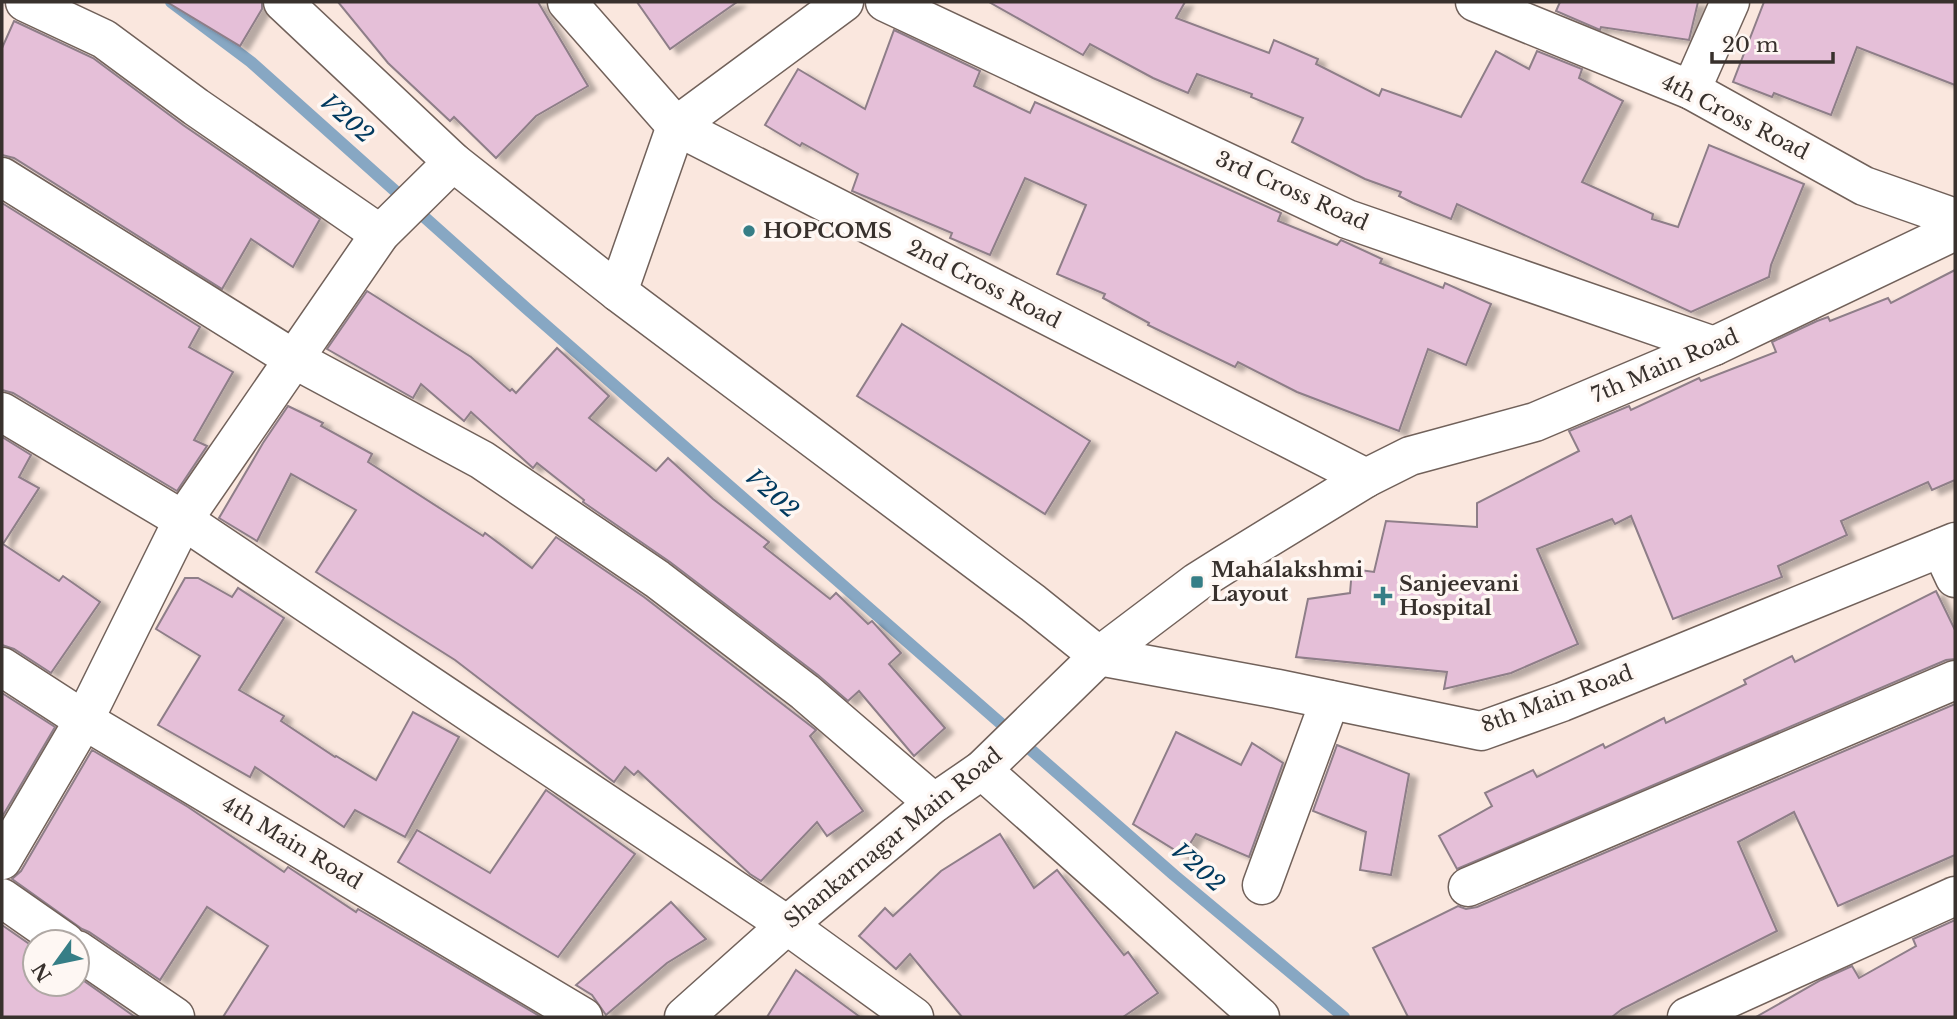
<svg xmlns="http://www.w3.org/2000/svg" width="1957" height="1019" font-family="'Libre Baskerville',serif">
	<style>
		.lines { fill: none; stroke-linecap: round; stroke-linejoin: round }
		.stream { stroke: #87a7c3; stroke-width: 12 }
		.building { fill: #e5bfd8; stroke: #8e7e88; stroke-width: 2; filter: url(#shadow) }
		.minor-casing { stroke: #71615a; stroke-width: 41 }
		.tertiary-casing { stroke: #71615a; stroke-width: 41 }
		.minor { stroke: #fff; stroke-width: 38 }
		.tertiary { stroke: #fff; stroke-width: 38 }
		.poi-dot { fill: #367e86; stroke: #fef7f3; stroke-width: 2.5 }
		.labels { text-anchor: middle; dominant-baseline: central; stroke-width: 7; stroke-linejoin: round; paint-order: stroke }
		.street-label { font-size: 21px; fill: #38312d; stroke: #fef7f3 }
		.poi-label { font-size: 21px; font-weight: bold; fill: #38312d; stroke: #fef7f3; text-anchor: start }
		.water-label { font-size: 23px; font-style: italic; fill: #00395e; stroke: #fef7f3 }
	</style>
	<defs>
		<filter id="shadow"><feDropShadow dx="8" dy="4.5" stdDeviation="2" flood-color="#0004"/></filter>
	</defs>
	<rect width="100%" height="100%" fill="#fae7de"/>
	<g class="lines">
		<!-- stream -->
		<path class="stream" d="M 171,2 L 251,62 L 526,308 L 1174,875 L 1344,1017"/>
	</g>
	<!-- building -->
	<g class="building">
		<path d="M 167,2 L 262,2 L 262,9 L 240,46 Z"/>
		<path d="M 338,2 L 538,2 L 588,86 L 536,116 L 496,158 L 454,117 L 450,121 L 388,63 Z"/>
		<path d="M 637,2 L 737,2 L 670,49 Z"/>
		<path d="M 989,2 L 1185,2 L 1176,18 L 1269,53 L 1274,40 L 1318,59 L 1316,64 L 1379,96 L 1382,89 L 1461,117 L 1496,51 L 1529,69 L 1537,51 L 1582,69 L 1579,78 L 1623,101 L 1582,182 L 1653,214 L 1652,219 L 1678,227 L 1709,145 L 1804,184 L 1771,265 L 1769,277 L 1691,312 L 1457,204 L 1451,219 L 1413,203 L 1399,196 L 1401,192 L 1365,179 L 1292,142 L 1303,118 L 1251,97 L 1252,94 L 1197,74 L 1188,93 L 1153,78 L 1090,44 L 1083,55 Z"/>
		<path d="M 1560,2 L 1698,2 L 1689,40 L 1601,27 L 1600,30 L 1556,11 Z"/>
		<path d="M 1764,2 L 1955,2 L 1955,85 L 1857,47 L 1831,115 L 1774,93 L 1772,97 L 1733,82 Z"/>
		<path d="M 14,21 L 93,58 L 183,125 L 320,219 L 293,267 L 251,239 L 222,289 L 14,158 L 2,155 L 2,48 Z"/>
		<path d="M 894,30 L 980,71 L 974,86 L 1030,113 L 1035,102 L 1281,213 L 1278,221 L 1337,245 L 1341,240 L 1382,259 L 1380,263 L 1443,288 L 1445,283 L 1491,304 L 1466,365 L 1428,349 L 1399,431 L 1297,392 L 1238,362 L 1235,367 L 1148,325 L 1149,323 L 1103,298 L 1105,294 L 1057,274 L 1086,205 L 1025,178 L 990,255 L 950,238 L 952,233 L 852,191 L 858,174 L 802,143 L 800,146 L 765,125 L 798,69 L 865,109 Z"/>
		<path d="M 2,203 L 200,327 L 189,347 L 233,372 L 194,440 L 207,446 L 177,491 L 13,393 L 2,390 Z"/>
		<path d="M 1955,270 L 1955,480 L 1932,490 L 1928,482 L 1841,521 L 1847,535 L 1778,566 L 1782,577 L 1673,619 L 1631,516 L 1615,524 L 1612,519 L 1537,549 L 1578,644 L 1511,673 L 1444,689 L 1447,672 L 1296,657 L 1308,599 L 1350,593 L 1352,569 L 1374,572 L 1386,521 L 1477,527 L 1477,503 L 1579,451 L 1569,431 L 1629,406 L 1631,410 L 1699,378 L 1701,381 L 1776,352 L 1772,342 L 1817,321 L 1828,317 L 1830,321 L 1888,298 L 1891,303 Z"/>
		<path d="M 367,291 L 471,357 L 510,391 L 512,389 L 516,393 L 557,348 L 609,396 L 589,418 L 656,471 L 668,458 L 713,499 L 769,542 L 764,547 L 830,599 L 836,593 L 868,624 L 872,621 L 901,653 L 889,664 L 945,728 L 914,756 L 859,691 L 848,701 L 818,675 L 670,562 L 583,502 L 584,500 L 537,463 L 533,468 L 471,412 L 464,421 L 421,384 L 413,398 L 327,349 Z"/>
		<path d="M 902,324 L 1090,441 L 1045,514 L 857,396 Z"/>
		<path d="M 288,406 L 323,423 L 321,426 L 372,454 L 368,462 L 483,536 L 485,533 L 532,568 L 556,537 L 644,597 L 816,730 L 810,736 L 863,811 L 827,836 L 817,822 L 761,881 L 750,874 L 638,771 L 634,775 L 625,767 L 614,782 L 455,660 L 316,572 L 356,510 L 291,474 L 257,541 L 219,518 L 263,443 Z"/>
		<path d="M 2,437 L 31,455 L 19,477 L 39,488 L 3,544 L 59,581 L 63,576 L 100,602 L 51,673 L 14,649 L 2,645 Z"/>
		<path d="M 185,578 L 198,578 L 232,597 L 238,588 L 284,618 L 239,690 L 284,716 L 281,721 L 335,757 L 336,756 L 376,780 L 413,712 L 459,737 L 405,837 L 355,810 L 344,827 L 255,767 L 250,777 L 158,725 L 200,656 L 156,629 Z"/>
		<path d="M 1936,591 L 1955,630 L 1955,659 L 1946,660 L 1457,869 L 1439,836 L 1492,806 L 1485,793 L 1533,770 L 1537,777 L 1603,744 L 1605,748 L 1664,718 L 1666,723 L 1746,684 L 1744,680 L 1792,656 L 1795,662 Z"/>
		<path d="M 2,693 L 55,727 L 2,817 Z"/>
		<path d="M 1955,704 L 1955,855 L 1838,906 L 1794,812 L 1738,842 L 1777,931 L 1622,1009 L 1612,1017 L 1408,1017 L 1373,948 L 1458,906 L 1466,909 L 1477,907 Z"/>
		<path d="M 1176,732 L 1241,765 L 1252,743 L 1283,763 L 1249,857 L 1196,834 L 1183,855 L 1133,824 Z"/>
		<path d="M 1337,745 L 1409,774 L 1391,875 L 1360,870 L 1366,832 L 1313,811 Z"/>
		<path d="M 92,750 L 188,807 L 284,872 L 288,867 L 356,912 L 358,909 L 541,1017 L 223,1017 L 268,946 L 207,907 L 160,980 L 89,932 L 82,929 L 12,879 L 21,871 Z"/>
		<path d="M 546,790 L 635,854 L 558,957 L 398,862 L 417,830 L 490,873 Z"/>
		<path d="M 1000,834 L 1034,888 L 1057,870 L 1124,955 L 1128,952 L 1158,993 L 1123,1017 L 962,1017 L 910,954 L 896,969 L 859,936 L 885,908 L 893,916 L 941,871 Z"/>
		<path d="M 671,902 L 706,939 L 667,963 L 606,1015 L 592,995 L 576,985 Z"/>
		<path d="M 1955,920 L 1955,1017 L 1756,1017 L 1821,980 L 1852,966 L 1859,978 L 1916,946 L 1913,939 Z"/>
		<path d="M 2,925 L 35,948 L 35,984 L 77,984 L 77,976 L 135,1017 L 2,1017 Z"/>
		<path d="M 796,970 L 860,1017 L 767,1017 Z"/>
	</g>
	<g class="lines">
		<!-- minor casing -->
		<g class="minor-casing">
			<g id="minor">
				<path d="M 25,2 L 104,39 L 196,107 L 380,234"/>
				<path d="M 567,2 L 676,126 L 1366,478"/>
				<path d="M 885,2 L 1347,219 L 1714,346"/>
				<path d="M 1475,2 L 1691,90 L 1864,186 L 1955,218"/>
				<path d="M 1691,90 L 1730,2"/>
				<path d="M 2,177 L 292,358 L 482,460 L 657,579 L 805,692 L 934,803"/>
				<path d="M 2,412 L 183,520 L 787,925 L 914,1017"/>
				<path d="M 1941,548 L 1955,578"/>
				<path d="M 2,667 L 84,720 L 583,1017"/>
				<path d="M 982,770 L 1260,1017"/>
				<path d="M 2,860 L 84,720 L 183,520 L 380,234 L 453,162"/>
				<path d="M 1262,885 L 1330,700"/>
				<path d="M 1468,887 L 1955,680"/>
				<path d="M 2,898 L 65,942"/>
				<path d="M 77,950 L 175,1017"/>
				<path d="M 1687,1017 L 1955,896"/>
			</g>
		</g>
		<!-- tertiary casing -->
		<g class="tertiary-casing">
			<g id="tertiary">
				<path d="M 283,2 L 453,162 L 618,292 L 1033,603 L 1099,656 L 1278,689 L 1481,731 L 1562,702 L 1955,542"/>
				<path d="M 618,292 L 676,126 L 844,2"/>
				<path d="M 684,1017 L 787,925 L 934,803 L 982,770 L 1099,656 L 1197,582 L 1224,565 L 1366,478 L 1410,456 L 1535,422 L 1714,346 L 1955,231"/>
			</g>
		</g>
		<!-- minor -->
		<use href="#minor" class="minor"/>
		<!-- tertiary -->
		<use href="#tertiary" class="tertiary"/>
	</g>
	<!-- markers -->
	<g class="poi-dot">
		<circle cx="749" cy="231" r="7"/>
		<rect x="1190" y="575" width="14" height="14" rx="3.5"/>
		<path d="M1379.5 585.5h7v7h7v7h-7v7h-7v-7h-7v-7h7z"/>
	</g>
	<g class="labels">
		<!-- street labels -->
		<g class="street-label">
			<text transform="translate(1735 117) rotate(27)">4th Cross Road</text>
			<text transform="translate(1292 191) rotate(24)">3rd Cross Road</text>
			<text transform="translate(984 284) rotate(27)">2nd Cross Road</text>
			<text transform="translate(1665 366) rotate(-23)">7th Main Road</text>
			<text transform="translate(1557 699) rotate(-20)">8th Main Road</text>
			<text transform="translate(893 838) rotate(-39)">Shankarnagar Main Road</text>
			<text transform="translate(292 843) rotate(31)">4th Main Road</text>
		</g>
		<!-- poi labels -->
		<g class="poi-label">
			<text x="763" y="231">HOPCOMS</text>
			<text x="1211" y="570">Mahalakshmi<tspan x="1211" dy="24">Layout</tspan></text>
			<text x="1399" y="584">Sanjeevani<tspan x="1399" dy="24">Hospital</tspan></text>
		</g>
		<!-- water labels -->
		<g class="water-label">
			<text transform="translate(347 118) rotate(41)">V202</text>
			<text transform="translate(772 493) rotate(41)">V202</text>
			<text transform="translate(1198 867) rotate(41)">V202</text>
		</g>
	</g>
	<!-- border -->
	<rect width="1957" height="1019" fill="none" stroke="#38312d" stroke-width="7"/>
	<!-- north arrow -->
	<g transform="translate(56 963) rotate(237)"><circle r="33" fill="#fef7f3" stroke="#afa8a4" stroke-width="2"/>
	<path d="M0-5L12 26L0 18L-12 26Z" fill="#367e86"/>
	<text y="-10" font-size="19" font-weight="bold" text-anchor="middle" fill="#38312d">N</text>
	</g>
	<!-- scale -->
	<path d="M1712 52v10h121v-10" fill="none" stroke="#38312d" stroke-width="3.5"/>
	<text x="1722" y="52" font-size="21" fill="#38312d" stroke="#fef7f3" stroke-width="5" paint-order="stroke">20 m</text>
</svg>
